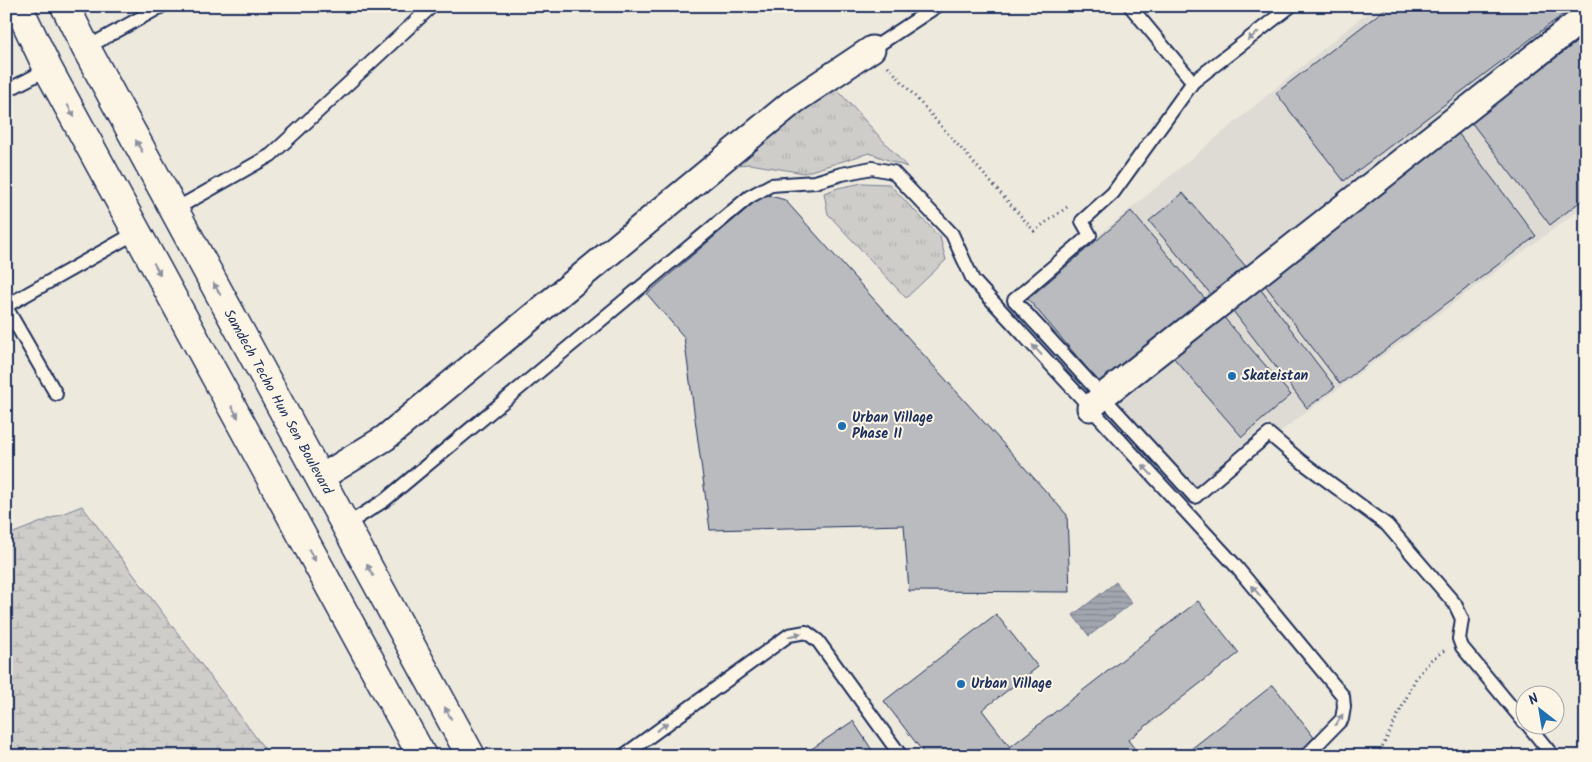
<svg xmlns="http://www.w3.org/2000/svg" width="1592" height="762" font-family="Kalam,sans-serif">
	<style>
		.built { fill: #dedbd4 }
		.grass { fill: url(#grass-tufts); stroke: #757e94 }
		.wetland { fill: url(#wetland-marsh); stroke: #757e94 }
		.water { fill: url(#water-rules); stroke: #6c778f }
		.building { fill: #babbbe; stroke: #1b2f5e }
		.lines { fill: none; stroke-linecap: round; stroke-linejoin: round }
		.lane-casing { stroke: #1b2f5e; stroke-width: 16 }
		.street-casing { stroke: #1b2f5e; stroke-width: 29 }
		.highway-casing { stroke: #1b2f5e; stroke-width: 31 }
		.path { stroke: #1b2f5e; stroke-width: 3; stroke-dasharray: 1 4; stroke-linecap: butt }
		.lane { stroke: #fcf5e5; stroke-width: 12 }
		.street { stroke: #fcf5e5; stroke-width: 25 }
		.highway { stroke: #fcf5e5; stroke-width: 28 }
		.oneway { fill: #8c92a2 }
		.poi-dot { fill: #1f6fb2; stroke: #fcf5e5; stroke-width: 2 }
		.labels { text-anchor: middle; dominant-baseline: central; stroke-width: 4; stroke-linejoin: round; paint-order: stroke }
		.poi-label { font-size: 14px; font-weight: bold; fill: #1b2f5e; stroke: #fcf5e5; text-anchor: start }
		.street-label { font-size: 14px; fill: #1b2f5e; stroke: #fcf5e5 }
	</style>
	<defs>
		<pattern id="grass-tufts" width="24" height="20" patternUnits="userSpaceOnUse" patternTransform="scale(1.25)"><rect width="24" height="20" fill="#cfcdca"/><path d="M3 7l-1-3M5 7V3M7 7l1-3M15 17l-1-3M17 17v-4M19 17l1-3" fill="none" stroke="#b1b0b0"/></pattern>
		<pattern id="wetland-marsh" width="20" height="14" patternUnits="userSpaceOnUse" patternTransform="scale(1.25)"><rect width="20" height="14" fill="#cfcdca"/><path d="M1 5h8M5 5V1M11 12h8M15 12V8" fill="none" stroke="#b1b0b0"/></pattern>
		<pattern id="water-rules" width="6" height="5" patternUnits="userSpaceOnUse" patternTransform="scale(1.25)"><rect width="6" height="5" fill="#a2a7af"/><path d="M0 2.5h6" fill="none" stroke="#838892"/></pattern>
	</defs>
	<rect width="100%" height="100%" fill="#eee9dd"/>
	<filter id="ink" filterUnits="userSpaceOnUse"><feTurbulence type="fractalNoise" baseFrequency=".02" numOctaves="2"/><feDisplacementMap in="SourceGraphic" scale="10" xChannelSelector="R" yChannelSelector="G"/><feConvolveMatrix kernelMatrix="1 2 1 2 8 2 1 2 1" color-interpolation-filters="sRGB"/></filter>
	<g filter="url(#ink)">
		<!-- built -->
		<path class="built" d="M 1375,6 L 1586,6 L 1586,205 L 1277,434 L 1267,424 L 1195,487 L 1023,298 Z"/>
		<!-- grass -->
		<g class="grass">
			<path d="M 822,73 L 907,167 L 869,153 L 804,173 L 750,164 L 737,165 L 717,159 Z"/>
			<path d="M 862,183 L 889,184 L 940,237 L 946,260 L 906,298 L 828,214 L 824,193 L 838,188 Z"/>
		</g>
		<!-- wetland -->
		<path class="wetland" d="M 82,506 L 270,756 L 6,756 L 6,536 Z"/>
		<!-- water -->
		<path class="water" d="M 1116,582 L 1132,603 L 1089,636 L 1073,615 Z"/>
		<!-- building -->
		<g class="building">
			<path d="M 1389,6 L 1574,6 L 1344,181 L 1276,93 Z"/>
			<path d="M 1586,35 L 1586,197 L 1550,225 L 1471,122 Z"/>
			<path d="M 1458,133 L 1536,236 L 1340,384 L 1262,281 Z"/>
			<path d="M 1183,193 L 1248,269 L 1214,298 L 1149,221 Z"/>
			<path d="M 764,194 L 785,200 L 1067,515 L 1070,592 L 909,591 L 904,525 L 710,530 L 684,337 L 647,294 Z"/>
			<path d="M 1131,211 L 1206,300 L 1103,387 L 1028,299 Z"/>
			<path d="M 1258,286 L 1335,387 L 1307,408 L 1230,307 Z"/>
			<path d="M 1221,314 L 1291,395 L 1242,437 L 1172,356 Z"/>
			<path d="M 1198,601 L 1239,653 L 1128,740 L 1140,756 L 926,756 L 884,701 L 996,614 L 1038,667 L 982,710 L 1010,747 Z"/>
			<path d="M 1273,685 L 1316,740 L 1295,756 L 1182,756 Z"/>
			<path d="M 853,721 L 876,756 L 801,756 Z"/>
		</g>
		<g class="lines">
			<!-- lane casing -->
			<g class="lane-casing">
				<g id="lane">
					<path d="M 1130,6 L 1193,82 L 1113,193 L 1082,221 L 1090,235 L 1014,300 L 1195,497 L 1269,434 L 1302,462 L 1387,525 L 1455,604 L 1462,619 L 1459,639 L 1462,647 L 1524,722"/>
					<path d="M 86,48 L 162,6"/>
					<path d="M 872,49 L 937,6"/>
					<path d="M 1193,82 L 1291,6"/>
					<path d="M 6,91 L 48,69"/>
					<path d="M 174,210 L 271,155 L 432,6"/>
					<path d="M 6,306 L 137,232"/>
					<path d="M 6,307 L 56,394"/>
					<path d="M 346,525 L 385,500 L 749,197 L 771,185 L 815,182 L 842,174 L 872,168 L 893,172 L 952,234 L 973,280 L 1234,564 L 1343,696 L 1344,707 L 1342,719 L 1306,756"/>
					<path d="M 1527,724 L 1553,756"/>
					<path d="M 623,756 L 789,635 L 806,632 L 818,641 L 901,756"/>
				</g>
			</g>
			<!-- street casing -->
			<g class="street-casing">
				<g id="street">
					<path d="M 1090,408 L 1103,396 L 1586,16"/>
					<path d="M 320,478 L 385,438 L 794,101 L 872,49"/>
				</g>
			</g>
			<!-- highway casing -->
			<g class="highway-casing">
				<g id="highway">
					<path d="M 18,6 L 48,69 L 422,756"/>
					<path d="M 65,6 L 86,48 L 471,756"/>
				</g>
			</g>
			<!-- path -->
			<g class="path">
				<path d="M 888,66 L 1034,231 L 1070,205"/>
				<path d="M 1378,756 L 1416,678 L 1431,660 L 1445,650"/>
			</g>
			<!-- lane -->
			<use href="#lane" class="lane"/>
			<!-- street -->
			<use href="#street" class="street"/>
			<!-- highway -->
			<use href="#highway" class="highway"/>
		</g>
		<!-- one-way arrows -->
		<defs><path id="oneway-solid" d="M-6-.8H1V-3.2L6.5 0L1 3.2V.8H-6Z" transform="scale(1.25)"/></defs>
		<g class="oneway">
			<use href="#oneway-solid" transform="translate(1253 36) rotate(142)"/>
			<use href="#oneway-solid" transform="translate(71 111) rotate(61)"/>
			<use href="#oneway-solid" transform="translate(139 146) rotate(-119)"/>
			<use href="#oneway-solid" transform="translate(157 269) rotate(61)"/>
			<use href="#oneway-solid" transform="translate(217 289) rotate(-119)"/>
			<use href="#oneway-solid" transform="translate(1037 350) rotate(-133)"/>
			<use href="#oneway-solid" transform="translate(235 412) rotate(61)"/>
			<use href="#oneway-solid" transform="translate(1147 470) rotate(-133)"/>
			<use href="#oneway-solid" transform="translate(312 555) rotate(61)"/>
			<use href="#oneway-solid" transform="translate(370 570) rotate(-119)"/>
			<use href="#oneway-solid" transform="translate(1256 591) rotate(-130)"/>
			<use href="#oneway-solid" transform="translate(795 635) rotate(-14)"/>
			<use href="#oneway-solid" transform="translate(448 713) rotate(-119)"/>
			<use href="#oneway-solid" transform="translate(1339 720) rotate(-57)"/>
			<use href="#oneway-solid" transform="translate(662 727) rotate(-36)"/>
		</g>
	</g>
	<!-- markers -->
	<g class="poi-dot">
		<circle cx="1232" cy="376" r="5"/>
		<circle cx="842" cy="426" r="5"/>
		<circle cx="961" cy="684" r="5"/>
	</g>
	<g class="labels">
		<!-- poi labels -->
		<g class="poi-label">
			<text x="1242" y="376">Skateistan</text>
			<text x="852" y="418">Urban Village<tspan x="852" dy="16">Phase II</tspan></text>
			<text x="971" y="684">Urban Village</text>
		</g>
		<!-- street labels -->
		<g class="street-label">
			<text transform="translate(278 402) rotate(61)">Samdech Techo Hun Sen Boulevard</text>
		</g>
	</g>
	<!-- margin -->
	<rect width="1592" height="762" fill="none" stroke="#fcf5e5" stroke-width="25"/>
	<rect x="12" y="12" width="1567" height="737" fill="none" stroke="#1b2f5e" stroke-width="2" filter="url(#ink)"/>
	<!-- north arrow -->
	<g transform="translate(1540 710) rotate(329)"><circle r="24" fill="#fcf5e5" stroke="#a2a6af"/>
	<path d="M0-4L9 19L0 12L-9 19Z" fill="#1f6fb2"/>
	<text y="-8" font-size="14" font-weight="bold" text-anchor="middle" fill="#1b2f5e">N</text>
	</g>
</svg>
